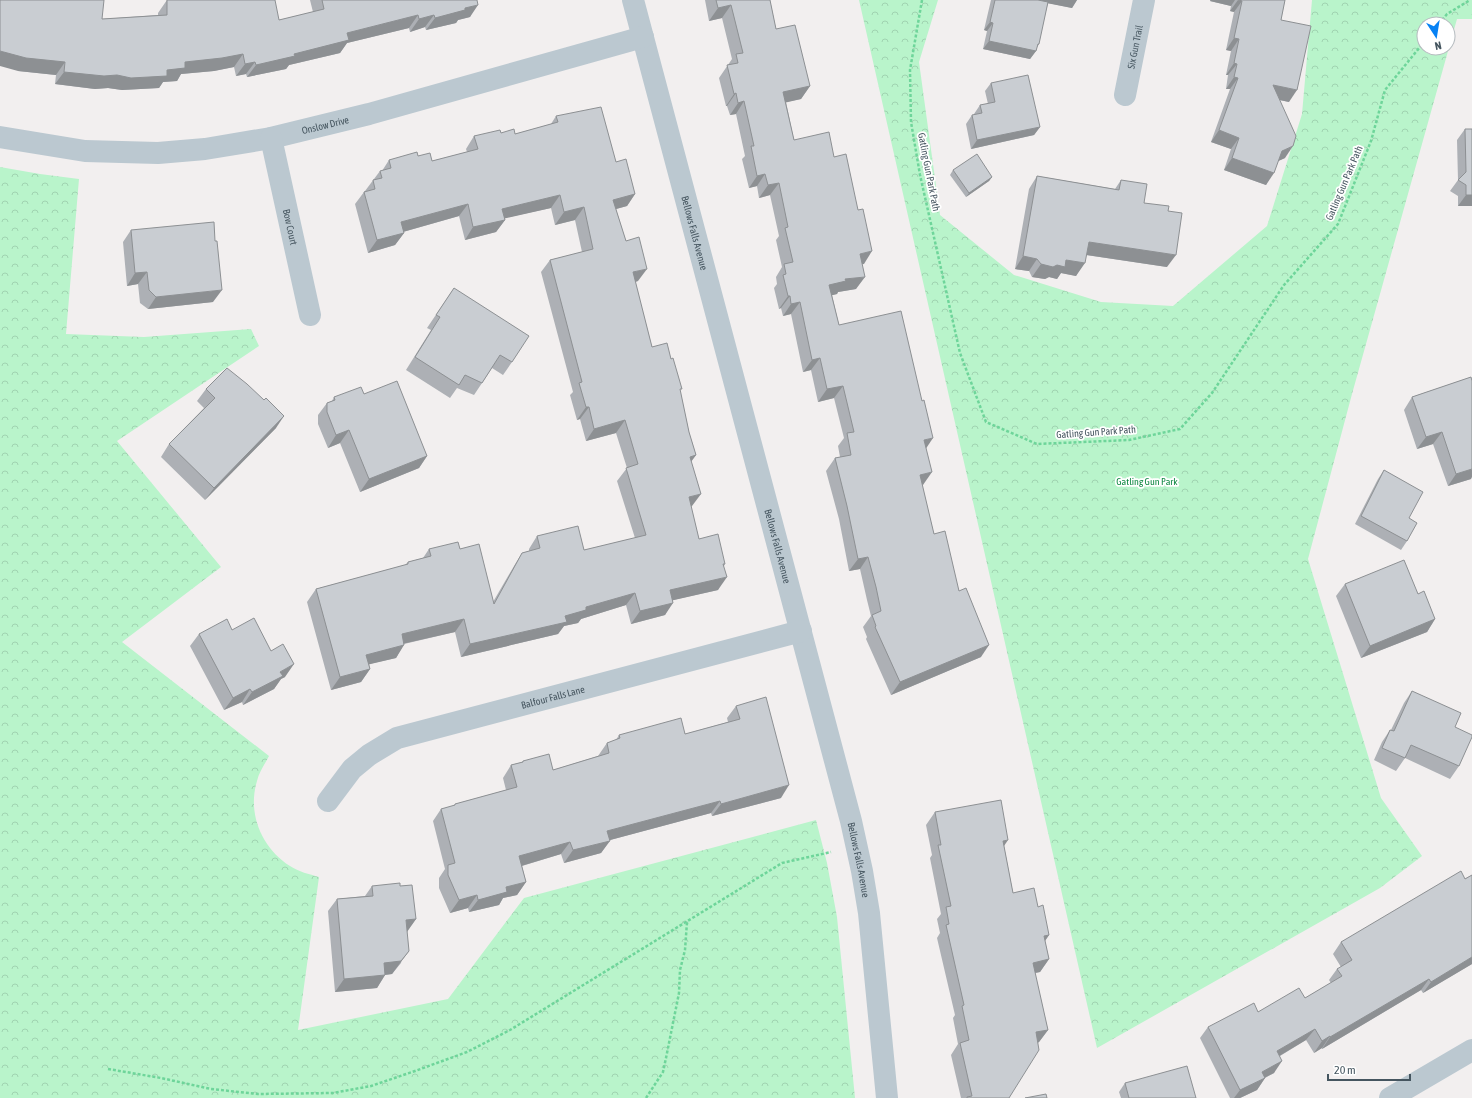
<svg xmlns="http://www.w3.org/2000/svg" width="1472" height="1098" font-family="'Asap Condensed',sans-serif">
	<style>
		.forest { fill: url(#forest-crowns); fill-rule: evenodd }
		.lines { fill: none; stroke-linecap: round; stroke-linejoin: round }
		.path { stroke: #6ed59a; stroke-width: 2.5; stroke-dasharray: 3 2; stroke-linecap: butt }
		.minor { stroke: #bbc8d0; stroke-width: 22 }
		.wall { fill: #adb0b5 }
		.shaded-wall { fill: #8d9093 }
		.building { fill: #c9cdd2; stroke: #8d9093 }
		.labels { text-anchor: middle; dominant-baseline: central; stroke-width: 3.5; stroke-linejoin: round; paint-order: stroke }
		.street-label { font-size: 10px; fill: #45555f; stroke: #fff }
		.park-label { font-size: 10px; fill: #0e8841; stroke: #fff }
	</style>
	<defs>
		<pattern id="forest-crowns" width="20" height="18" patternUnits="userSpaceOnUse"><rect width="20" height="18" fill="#b9f4cb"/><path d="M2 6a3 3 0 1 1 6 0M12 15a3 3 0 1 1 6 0" fill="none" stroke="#a0d3b1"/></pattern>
	</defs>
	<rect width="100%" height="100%" fill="#f2efef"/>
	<!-- forest -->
	<g class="forest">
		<path d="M 859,0 L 938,0 L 919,62 L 940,215 L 1014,275 L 1101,302 L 1173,306 L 1267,226 L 1302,114 L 1312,0 L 1472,0 L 1472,19 L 1457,19 L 1352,394 L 1308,559 L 1381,798 L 1422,856 L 1380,888 L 1097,1048 ZM 1424,24 L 1448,24 L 1448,48 L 1424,48 Z"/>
		<path d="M 0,167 L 40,174 L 79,179 L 66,334 L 144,337 L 251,329 L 259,346 L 117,441 L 221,567 L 122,642 L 269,756 C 265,764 259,772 257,781 C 247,814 262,848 290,866 C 299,872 309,874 319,877 L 298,1030 L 448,999 L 524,898 L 816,820 L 827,863 L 837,917 L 855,1098 L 0,1098 Z"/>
	</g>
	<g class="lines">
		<!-- path -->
		<g class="path">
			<path d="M 922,0 L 910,70 L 911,122 L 920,175 L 960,353 L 986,422 L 1037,444 L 1129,440 L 1180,429 L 1212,393 L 1284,285 L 1338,224 L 1371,141 L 1385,90 L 1424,42"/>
			<path d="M 1439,24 L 1447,14 L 1470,0"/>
			<path d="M 108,1069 L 161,1078 L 211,1089 L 258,1094 L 333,1093 L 371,1086 L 415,1071 L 467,1052 L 510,1030 L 782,863 L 831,852"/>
			<path d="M 646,1098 L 663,1072 L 666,1058 L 679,993 L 680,970 L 685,950 L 687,922"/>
		</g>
		<!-- minor -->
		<g class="minor">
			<path id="s1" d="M 633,0 L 851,821 L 862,871 L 869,913 L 887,1098"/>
			<path id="s2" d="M 1125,95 L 1144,0"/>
			<path id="s3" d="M 0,137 L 85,151 L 158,153 L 205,149 L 271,138 L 369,114 L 643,37"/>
			<path id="s4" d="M 271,138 L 310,315"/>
			<path id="s5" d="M 328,801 L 352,769 L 369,755 L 397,738 L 801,631"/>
			<path d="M 1390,1098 L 1472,1050"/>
		</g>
	</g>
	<!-- wall -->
	<g class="wall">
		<path d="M 167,0 L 279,20 L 313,12 L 310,0 L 479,0 L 477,0 L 470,17 L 458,20 L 456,23 L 426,30 L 425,27 L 410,32 L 409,28 L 347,43 L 340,53 L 289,65 L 286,69 L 247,77 L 246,74 L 236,76 L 234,67 L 214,71 L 181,74 L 177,81 L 163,82 L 159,88 L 122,90 L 108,88 L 95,89 L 55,84 L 56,75 L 18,71 L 102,19 L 158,15 L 158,13 Z"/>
		<path d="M 705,0 L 770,0 L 776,29 L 810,86 L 801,99 L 786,102 L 794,140 L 834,157 L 864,264 L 862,264 L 856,289 L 838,292 L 837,294 L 832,295 L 839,325 L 926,448 L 923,485 L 922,485 L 934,534 L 959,591 L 981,657 L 891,695 L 866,639 L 867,637 L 863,627 L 871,616 L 867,600 L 860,569 L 849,571 L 839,519 L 826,471 L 835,458 L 840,457 L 838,446 L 844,438 L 834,398 L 818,402 L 811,370 L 803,372 L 791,314 L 783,316 L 781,308 L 779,309 L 774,288 L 777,284 L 776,277 L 782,267 L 776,240 L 779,236 L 770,195 L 759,198 L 757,186 L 749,188 L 742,159 L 745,156 L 736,114 L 730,115 L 727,106 L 726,106 L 719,78 L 732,59 L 722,18 L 709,21 Z"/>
		<path d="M 991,0 L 1077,0 L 1072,8 L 1048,3 L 1036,51 L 1030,59 L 983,49 L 987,31 L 984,30 Z"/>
		<path d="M 1210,0 L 1285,0 L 1281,20 L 1289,102 L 1280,100 L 1285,158 L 1278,161 L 1266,185 L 1224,170 L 1231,149 L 1211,142 L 1230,89 L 1226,89 L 1228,75 L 1226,75 L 1231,51 L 1226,50 L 1234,12 L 1230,11 L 1231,6 L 1210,1 Z"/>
		<path d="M 991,83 L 1040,127 L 1034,135 L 971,149 L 966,124 L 972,115 L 975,115 L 974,114 L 980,105 L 988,104 L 985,91 Z"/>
		<path d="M 556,116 L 616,162 L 635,194 L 627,206 L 616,209 L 638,281 L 635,282 L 652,347 L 680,391 L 689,432 L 696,455 L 691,462 L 692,506 L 691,507 L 699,539 L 725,564 L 724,566 L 718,590 L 673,600 L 665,615 L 631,624 L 626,605 L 581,619 L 578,623 L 564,626 L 558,634 L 461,657 L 455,632 L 404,644 L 396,658 L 369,664 L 370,669 L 361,682 L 331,690 L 307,602 L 316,589 L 405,565 L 408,562 L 423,558 L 429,549 L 460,549 L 493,602 L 514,566 L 522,553 L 529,551 L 529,549 L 537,536 L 584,550 L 635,538 L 617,481 L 627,468 L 616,433 L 586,441 L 580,419 L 577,420 L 570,395 L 573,392 L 541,272 L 550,260 L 582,252 L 575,220 L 555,225 L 551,208 L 504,218 L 505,220 L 496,232 L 465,240 L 459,216 L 403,232 L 404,233 L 395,245 L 368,253 L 355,204 L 364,192 L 365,191 L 380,171 L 382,171 L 389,160 L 418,156 L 432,161 L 467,152 L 466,149 L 474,136 L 501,133 L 515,134 L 551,124 Z"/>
		<path d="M 1465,129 L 1472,206 L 1458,206 L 1458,196 L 1450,191 L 1458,180 L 1457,140 Z"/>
		<path d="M 953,170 L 992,177 L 989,181 L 966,197 L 950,175 Z"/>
		<path d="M 1037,176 L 1115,189 L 1121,180 L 1144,203 L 1168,211 L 1167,267 L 1086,255 L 1076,276 L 1061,273 L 1057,279 L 1049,277 L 1045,279 L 1032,277 L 1029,271 L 1015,269 L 1029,189 Z"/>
		<path d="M 131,230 L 213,302 L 148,309 L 140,303 L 138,284 L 127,286 L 123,242 Z"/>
		<path d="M 454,288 L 512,362 L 503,375 L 492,368 L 474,395 L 457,388 L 450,398 L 406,370 L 431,330 L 427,328 Z"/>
		<path d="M 1471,377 L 1471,479 L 1448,486 L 1433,444 L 1417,449 L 1404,410 L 1412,397 Z"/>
		<path d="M 206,389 L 276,428 L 205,500 L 161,457 L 169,444 L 204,408 L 197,401 Z"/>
		<path d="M 364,394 L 427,456 L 419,468 L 360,492 L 340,443 L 328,448 L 318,424 L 318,415 L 327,403 L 332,401 L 334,397 Z"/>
		<path d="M 1384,470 L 1409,518 L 1407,541 L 1401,550 L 1355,524 L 1378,479 Z"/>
		<path d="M 1345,584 L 1418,594 L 1435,619 L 1427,632 L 1361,658 L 1336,596 Z"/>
		<path d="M 232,630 L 285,677 L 281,679 L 274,689 L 243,705 L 242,702 L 224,710 L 190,646 L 199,634 Z"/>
		<path d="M 1412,691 L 1455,727 L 1459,766 L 1450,779 L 1405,758 L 1396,771 L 1374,760 L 1382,742 L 1390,730 L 1391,730 L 1404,703 Z"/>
		<path d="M 736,706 L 781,798 L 712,816 L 711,813 L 610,840 L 601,853 L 564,863 L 561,854 L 522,866 L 526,882 L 517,895 L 503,898 L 499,905 L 469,912 L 468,908 L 450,913 L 439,888 L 439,878 L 445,869 L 433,821 L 441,809 L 454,806 L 455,804 L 506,790 L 503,778 L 511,765 L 522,762 L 523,761 L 553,770 L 598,756 L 607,743 L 616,740 L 619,735 L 685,734 L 728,722 L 727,718 Z"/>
		<path d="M 935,812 L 1004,846 L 1013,893 L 1038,907 L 1049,935 L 1045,941 L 1049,959 L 1040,972 L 1035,973 L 1048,1030 L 1039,1042 L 1038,1043 L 1009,1098 L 961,1098 L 951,1055 L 958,1044 L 953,1018 L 955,1015 L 937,938 L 940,933 L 937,919 L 941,914 L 930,858 L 932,855 L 926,825 Z"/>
		<path d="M 1472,875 L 1472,964 L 1423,993 L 1421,990 L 1322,1049 L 1322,1048 L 1314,1053 L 1306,1040 L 1280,1056 L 1274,1073 L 1265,1078 L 1257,1090 L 1240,1098 L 1230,1098 L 1200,1038 L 1208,1027 L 1305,998 L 1331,983 L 1329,980 L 1337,969 L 1341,967 L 1333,954 L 1341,942 Z"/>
		<path d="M 372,886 L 400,886 L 416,919 L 407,931 L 401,963 L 392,974 L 385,975 L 377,988 L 335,992 L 328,911 L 337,899 L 365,896 Z"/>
		<path d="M 1125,1083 L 1196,1098 L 1121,1098 L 1119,1092 Z"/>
	</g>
	<!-- shaded-wall -->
	<g class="shaded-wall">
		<path d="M 1031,0 L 1077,0 L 1072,8 Z"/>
		<path d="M 1211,0 L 1235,0 L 1231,6 L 1210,1 Z"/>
		<path d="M 1238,0 L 1242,1 L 1234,12 L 1230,11 Z"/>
		<path d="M 478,5 L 470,17 L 458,20 L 456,23 L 426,30 L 435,18 L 465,8 Z"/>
		<path d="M 731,5 L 722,18 L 709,21 L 718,8 Z"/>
		<path d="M 418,15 L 409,28 L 347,43 L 340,53 L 289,65 L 286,69 L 247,77 L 256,65 L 294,54 L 347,33 Z"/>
		<path d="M 434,15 L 425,27 L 410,32 L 419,19 Z"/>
		<path d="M 990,22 L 993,23 L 987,31 L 984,30 Z"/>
		<path d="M 1234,38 L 1239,39 L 1231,51 L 1226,50 Z"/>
		<path d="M 989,41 L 1038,44 L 1039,44 L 1035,50 L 1036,51 L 1030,59 L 983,49 Z"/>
		<path d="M 0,51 L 65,62 L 56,75 L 18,71 L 0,66 Z"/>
		<path d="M 243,54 L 234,67 L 214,71 L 181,74 L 177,81 L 163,82 L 159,88 L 122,90 L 108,88 L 95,89 L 55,84 L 64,72 L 185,62 Z"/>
		<path d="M 255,62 L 246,74 L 236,76 L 245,64 Z"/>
		<path d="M 1234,63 L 1237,64 L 1228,75 L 1226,75 Z"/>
		<path d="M 1234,77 L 1238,78 L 1230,89 L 1226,89 Z"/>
		<path d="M 1273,85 L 1297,90 L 1289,102 L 1265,97 Z"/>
		<path d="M 810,86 L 801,99 L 775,105 L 783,92 Z"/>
		<path d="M 736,93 L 727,106 L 726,106 L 734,94 Z"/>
		<path d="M 744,101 L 736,114 L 730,115 L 738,103 Z"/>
		<path d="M 1040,127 L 1034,135 L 971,149 L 977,140 Z"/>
		<path d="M 1219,130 L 1239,138 L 1231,149 L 1211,142 Z"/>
		<path d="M 1293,146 L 1285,158 L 1274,163 L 1282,151 Z"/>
		<path d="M 1232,158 L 1274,173 L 1266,185 L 1224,170 Z"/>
		<path d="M 765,174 L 757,186 L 749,188 L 757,176 Z"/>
		<path d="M 992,177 L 989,181 L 966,197 L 969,193 Z"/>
		<path d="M 779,183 L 770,195 L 759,198 L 768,185 Z"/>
		<path d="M 635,194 L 627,206 L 605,212 L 613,200 Z"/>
		<path d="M 560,195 L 551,208 L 493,221 L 502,209 Z"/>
		<path d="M 1466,195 L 1472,195 L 1472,206 L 1458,206 Z"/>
		<path d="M 468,204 L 459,216 L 392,235 L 401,222 Z"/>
		<path d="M 584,207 L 575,220 L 555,225 L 564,212 Z"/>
		<path d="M 505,220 L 496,232 L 465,240 L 473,227 Z"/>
		<path d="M 404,233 L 395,245 L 368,253 L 377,240 Z"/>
		<path d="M 1089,242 L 1176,255 L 1167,267 L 1080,254 Z"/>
		<path d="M 872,251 L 864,264 L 851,266 L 860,254 Z"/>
		<path d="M 1023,256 L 1037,259 L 1029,271 L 1015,269 Z"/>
		<path d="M 1066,260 L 1085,263 L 1076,276 L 1061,273 L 1057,279 L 1049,277 L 1045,279 L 1032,277 L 1041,264 Z"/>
		<path d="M 647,269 L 638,281 L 624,285 L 633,272 Z"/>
		<path d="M 147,272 L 138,284 L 127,286 L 135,273 Z"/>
		<path d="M 865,277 L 856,289 L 838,292 L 837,294 L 821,298 L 829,285 L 845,279 Z"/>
		<path d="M 222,290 L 213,302 L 148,309 L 156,297 Z"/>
		<path d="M 788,296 L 790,296 L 781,308 L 779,309 Z"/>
		<path d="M 800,302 L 791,314 L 783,316 L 791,304 Z"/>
		<path d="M 820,358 L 811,370 L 803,372 L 812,360 Z"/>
		<path d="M 843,386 L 834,398 L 818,402 L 827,389 Z"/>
		<path d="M 586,407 L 589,407 L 580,419 L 577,420 Z"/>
		<path d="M 284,416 L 276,428 L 205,500 L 214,488 Z"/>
		<path d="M 625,420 L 616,433 L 586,441 L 594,429 Z"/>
		<path d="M 349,430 L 340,443 L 328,448 L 336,435 Z"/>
		<path d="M 1442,432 L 1433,444 L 1417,449 L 1426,437 Z"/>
		<path d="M 933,438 L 925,450 L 924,440 Z"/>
		<path d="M 696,455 L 687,467 L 690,457 Z"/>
		<path d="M 427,456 L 419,468 L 360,492 L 369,479 Z"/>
		<path d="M 1472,469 L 1472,477 L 1471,479 L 1448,486 L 1456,474 Z"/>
		<path d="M 932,472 L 923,485 L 911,487 L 920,475 Z"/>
		<path d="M 701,494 L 692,506 L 680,510 L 689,497 Z"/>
		<path d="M 868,557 L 860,569 L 849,571 L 858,559 Z"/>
		<path d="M 727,577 L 718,590 L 661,603 L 670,590 Z"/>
		<path d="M 635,593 L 626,605 L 581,619 L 578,623 L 564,626 L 558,634 L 461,657 L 470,644 L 565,616 L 586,607 Z"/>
		<path d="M 673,603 L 665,615 L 631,624 L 640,611 Z"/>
		<path d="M 464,619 L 455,632 L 393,646 L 402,634 Z"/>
		<path d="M 1435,619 L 1427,632 L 1361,658 L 1370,646 Z"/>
		<path d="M 404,645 L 396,658 L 358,667 L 366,655 Z"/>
		<path d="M 989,645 L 981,657 L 891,695 L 900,682 Z"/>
		<path d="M 294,664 L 285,677 L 281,679 L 274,689 L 243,705 L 252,692 L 280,672 Z"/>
		<path d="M 370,669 L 361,682 L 331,690 L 340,677 Z"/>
		<path d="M 250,689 L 242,702 L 224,710 L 233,698 Z"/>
		<path d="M 789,785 L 781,798 L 712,816 L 721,804 Z"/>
		<path d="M 720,801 L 711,813 L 599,843 L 607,831 Z"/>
		<path d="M 1008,840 L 1000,852 L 1003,841 Z"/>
		<path d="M 610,841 L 601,853 L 564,863 L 573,850 Z"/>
		<path d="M 570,842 L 561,854 L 511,869 L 519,856 Z"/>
		<path d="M 526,882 L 517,895 L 503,898 L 499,905 L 469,912 L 478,900 L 506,887 Z"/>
		<path d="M 477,895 L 468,908 L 450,913 L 459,900 Z"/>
		<path d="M 416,919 L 407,932 L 406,920 Z"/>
		<path d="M 1049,935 L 1040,948 L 1044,936 Z"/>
		<path d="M 409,951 L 392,974 L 376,976 L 384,963 Z"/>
		<path d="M 1472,957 L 1472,964 L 1423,993 L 1431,982 Z"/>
		<path d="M 1049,959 L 1040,972 L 1024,975 L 1033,963 Z"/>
		<path d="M 385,975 L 377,988 L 335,992 L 344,979 Z"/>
		<path d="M 1429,979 L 1421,990 L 1322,1049 L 1330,1037 Z"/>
		<path d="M 1315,1029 L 1306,1040 L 1269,1062 L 1277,1051 Z"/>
		<path d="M 1048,1030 L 1039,1042 L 1027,1045 L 1036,1032 Z"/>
		<path d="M 1330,1036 L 1322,1048 L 1314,1053 L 1322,1041 Z"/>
		<path d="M 1282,1061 L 1274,1073 L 1254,1083 L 1262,1072 Z"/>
		<path d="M 1265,1078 L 1257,1090 L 1240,1098 L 1234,1098 L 1240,1090 Z"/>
	</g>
	<!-- building -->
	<g class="building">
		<path d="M 0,0 L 104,0 L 102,19 L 167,15 L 167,0 L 275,0 L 279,20 L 324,9 L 322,0 L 477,0 L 478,5 L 465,8 L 465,10 L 435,18 L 434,15 L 419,19 L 418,15 L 347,33 L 349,40 L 294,54 L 295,56 L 256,65 L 255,62 L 245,64 L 243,54 L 222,58 L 185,62 L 185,68 L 167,70 L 167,76 L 131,78 L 117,75 L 104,76 L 64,72 L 65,62 L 26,58 L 0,51 Z"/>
		<path d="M 716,0 L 770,0 L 776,29 L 795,25 L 810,86 L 783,92 L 794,140 L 829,132 L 834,157 L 846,154 L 858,210 L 863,209 L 872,251 L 860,254 L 865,277 L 845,279 L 846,281 L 829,285 L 839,325 L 901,311 L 922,401 L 924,400 L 933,438 L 924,440 L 932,472 L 920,475 L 934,534 L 945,531 L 959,591 L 966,588 L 989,645 L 900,682 L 875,627 L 876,626 L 872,615 L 881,611 L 876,587 L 868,557 L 858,559 L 847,506 L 835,458 L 851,455 L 847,433 L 854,432 L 843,386 L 827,389 L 820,358 L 812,360 L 800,302 L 791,304 L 790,296 L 788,296 L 783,275 L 786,274 L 784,264 L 793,262 L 785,228 L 788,227 L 779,183 L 768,185 L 765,174 L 757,176 L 751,146 L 754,146 L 744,101 L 738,103 L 736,93 L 734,94 L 727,65 L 738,63 L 736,54 L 743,53 L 731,5 L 718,8 Z"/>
		<path d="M 995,0 L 1038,0 L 1048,2 L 1039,44 L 1038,44 L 1036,51 L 989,41 L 993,23 L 990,22 Z"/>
		<path d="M 1239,0 L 1285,0 L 1281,20 L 1311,26 L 1297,90 L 1273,85 L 1296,136 L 1293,146 L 1282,151 L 1274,173 L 1232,158 L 1239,138 L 1219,130 L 1238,78 L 1234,77 L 1237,64 L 1234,63 L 1239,39 L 1234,38 L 1242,1 Z"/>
		<path d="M 1028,75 L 1040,127 L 977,140 L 972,115 L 982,113 L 980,105 L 995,102 L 991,83 Z"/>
		<path d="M 601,107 L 616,162 L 626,159 L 635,194 L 613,200 L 626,241 L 639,237 L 647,269 L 633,272 L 652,347 L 667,343 L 671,359 L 673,358 L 682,389 L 680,389 L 689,432 L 696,455 L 690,457 L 701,494 L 689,497 L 699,539 L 718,534 L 725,564 L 723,564 L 727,577 L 670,590 L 673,603 L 640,611 L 635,593 L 586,607 L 586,610 L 565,616 L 567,622 L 470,644 L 464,619 L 402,634 L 404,645 L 366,655 L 370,669 L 340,677 L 316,589 L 408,564 L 408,562 L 431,556 L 429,549 L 458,542 L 460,549 L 479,544 L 494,604 L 522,553 L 540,548 L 537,536 L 578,526 L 584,550 L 646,535 L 626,468 L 638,464 L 625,420 L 594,429 L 589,407 L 586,407 L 579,383 L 582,382 L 550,260 L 593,249 L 584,207 L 564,212 L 560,195 L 502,209 L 505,220 L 473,227 L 468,204 L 401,222 L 404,233 L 377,240 L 364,192 L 375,189 L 373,180 L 382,178 L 380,171 L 391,168 L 389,160 L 417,152 L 418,156 L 430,153 L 432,161 L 478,149 L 474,136 L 500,130 L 501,133 L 514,129 L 515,134 L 558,122 L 556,116 Z"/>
		<path d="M 1465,129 L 1472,129 L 1472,195 L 1466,195 L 1466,185 L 1458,180 L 1466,172 Z"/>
		<path d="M 977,154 L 992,177 L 969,193 L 953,170 Z"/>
		<path d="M 1037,176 L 1119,190 L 1121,180 L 1147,184 L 1144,203 L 1169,206 L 1168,211 L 1182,213 L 1176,255 L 1089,242 L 1085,263 L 1066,260 L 1065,267 L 1057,265 L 1053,267 L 1041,264 L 1037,259 L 1023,256 Z"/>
		<path d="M 214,222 L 215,241 L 217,241 L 222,290 L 156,297 L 149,290 L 147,272 L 135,273 L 131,230 Z"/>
		<path d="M 454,288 L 529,336 L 512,362 L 500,355 L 482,383 L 465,375 L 459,385 L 415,357 L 440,317 L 436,315 Z"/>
		<path d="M 227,368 L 247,384 L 264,400 L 266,398 L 284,416 L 214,488 L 169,444 L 215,398 L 206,389 Z"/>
		<path d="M 1471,377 L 1472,381 L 1472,469 L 1456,474 L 1442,432 L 1426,437 L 1412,397 Z"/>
		<path d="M 397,381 L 427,456 L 369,479 L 349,430 L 336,435 L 327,412 L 327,403 L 335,400 L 334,397 L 361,387 L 364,394 Z"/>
		<path d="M 1384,470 L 1423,492 L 1409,518 L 1417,523 L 1407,541 L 1361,516 Z"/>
		<path d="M 1404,560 L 1418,594 L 1424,591 L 1435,619 L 1370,646 L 1345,584 Z"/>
		<path d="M 254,618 L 271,651 L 283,644 L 294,664 L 280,672 L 283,676 L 252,692 L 250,689 L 233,698 L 199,634 L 227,619 L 232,630 Z"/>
		<path d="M 1412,691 L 1461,713 L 1455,727 L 1472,735 L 1472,737 L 1459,766 L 1411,745 L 1405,758 L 1382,748 L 1390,730 L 1394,731 Z"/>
		<path d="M 766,697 L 789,785 L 721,804 L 720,801 L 607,831 L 610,841 L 573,850 L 570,842 L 519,856 L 526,882 L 506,887 L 507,892 L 478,900 L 477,895 L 459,900 L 448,875 L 448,865 L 455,863 L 441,809 L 455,805 L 455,804 L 517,787 L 511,765 L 523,762 L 523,761 L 549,754 L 553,770 L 609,753 L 607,743 L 620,738 L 619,735 L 681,718 L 685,734 L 740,719 L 736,706 Z"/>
		<path d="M 1001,800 L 1008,840 L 1003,841 L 1013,893 L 1034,888 L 1038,907 L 1043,905 L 1049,935 L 1044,936 L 1049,959 L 1033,963 L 1048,1030 L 1036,1032 L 1039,1050 L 1009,1098 L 967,1098 L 967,1097 L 972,1096 L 960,1043 L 969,1040 L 962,1006 L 964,1005 L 946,925 L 949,924 L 946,907 L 951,906 L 938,845 L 941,845 L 935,812 Z"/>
		<path d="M 1461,871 L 1465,879 L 1472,875 L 1472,957 L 1431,982 L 1429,979 L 1330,1037 L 1330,1036 L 1322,1041 L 1315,1029 L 1277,1051 L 1282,1061 L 1262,1072 L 1265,1078 L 1240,1090 L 1208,1027 L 1254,1003 L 1258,1012 L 1299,988 L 1305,998 L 1342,976 L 1337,969 L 1352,960 L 1341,942 Z"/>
		<path d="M 400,883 L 400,886 L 412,885 L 416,919 L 406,920 L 409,951 L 401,961 L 384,963 L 385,975 L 344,979 L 337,899 L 373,896 L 372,886 Z"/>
		<path d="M 1187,1066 L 1196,1098 L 1129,1098 L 1125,1083 Z"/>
		<path d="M 1046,1094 L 1047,1098 L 1025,1098 Z"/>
	</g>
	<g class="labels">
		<!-- street labels -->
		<g class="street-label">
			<text stroke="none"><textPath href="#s2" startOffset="49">Six Gun Trail</textPath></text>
			<text stroke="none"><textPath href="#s3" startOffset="329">Onslow Drive</textPath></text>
			<text transform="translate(929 172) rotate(79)">Gatling Gun Park Path</text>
			<text transform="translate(1344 183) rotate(-67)">Gatling Gun Park Path</text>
			<text stroke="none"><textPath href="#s4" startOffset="91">Bow Court</textPath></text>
			<text stroke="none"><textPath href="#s1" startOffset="241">Bellows Falls Avenue</textPath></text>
			<text transform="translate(1096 432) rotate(-4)">Gatling Gun Park Path</text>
			<text stroke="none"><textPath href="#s1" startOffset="565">Bellows Falls Avenue</textPath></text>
			<text stroke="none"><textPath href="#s5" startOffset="256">Balfour Falls Lane</textPath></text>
			<text stroke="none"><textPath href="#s1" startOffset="889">Bellows Falls Avenue</textPath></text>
		</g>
		<!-- park labels -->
		<g class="park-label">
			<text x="1147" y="481">Gatling Gun Park</text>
		</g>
	</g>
	<!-- north arrow -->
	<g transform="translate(1436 36) rotate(168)"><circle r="19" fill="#ffffff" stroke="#b5bbbf"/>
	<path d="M0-3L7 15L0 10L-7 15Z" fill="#0782f4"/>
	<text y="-6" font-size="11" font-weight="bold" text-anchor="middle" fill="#45555f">N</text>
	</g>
	<!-- scale -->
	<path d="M1328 1074v6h82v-6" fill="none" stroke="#45555f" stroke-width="2"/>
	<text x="1334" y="1074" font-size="12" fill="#45555f" stroke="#ffffff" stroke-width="3" paint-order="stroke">20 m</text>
</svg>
